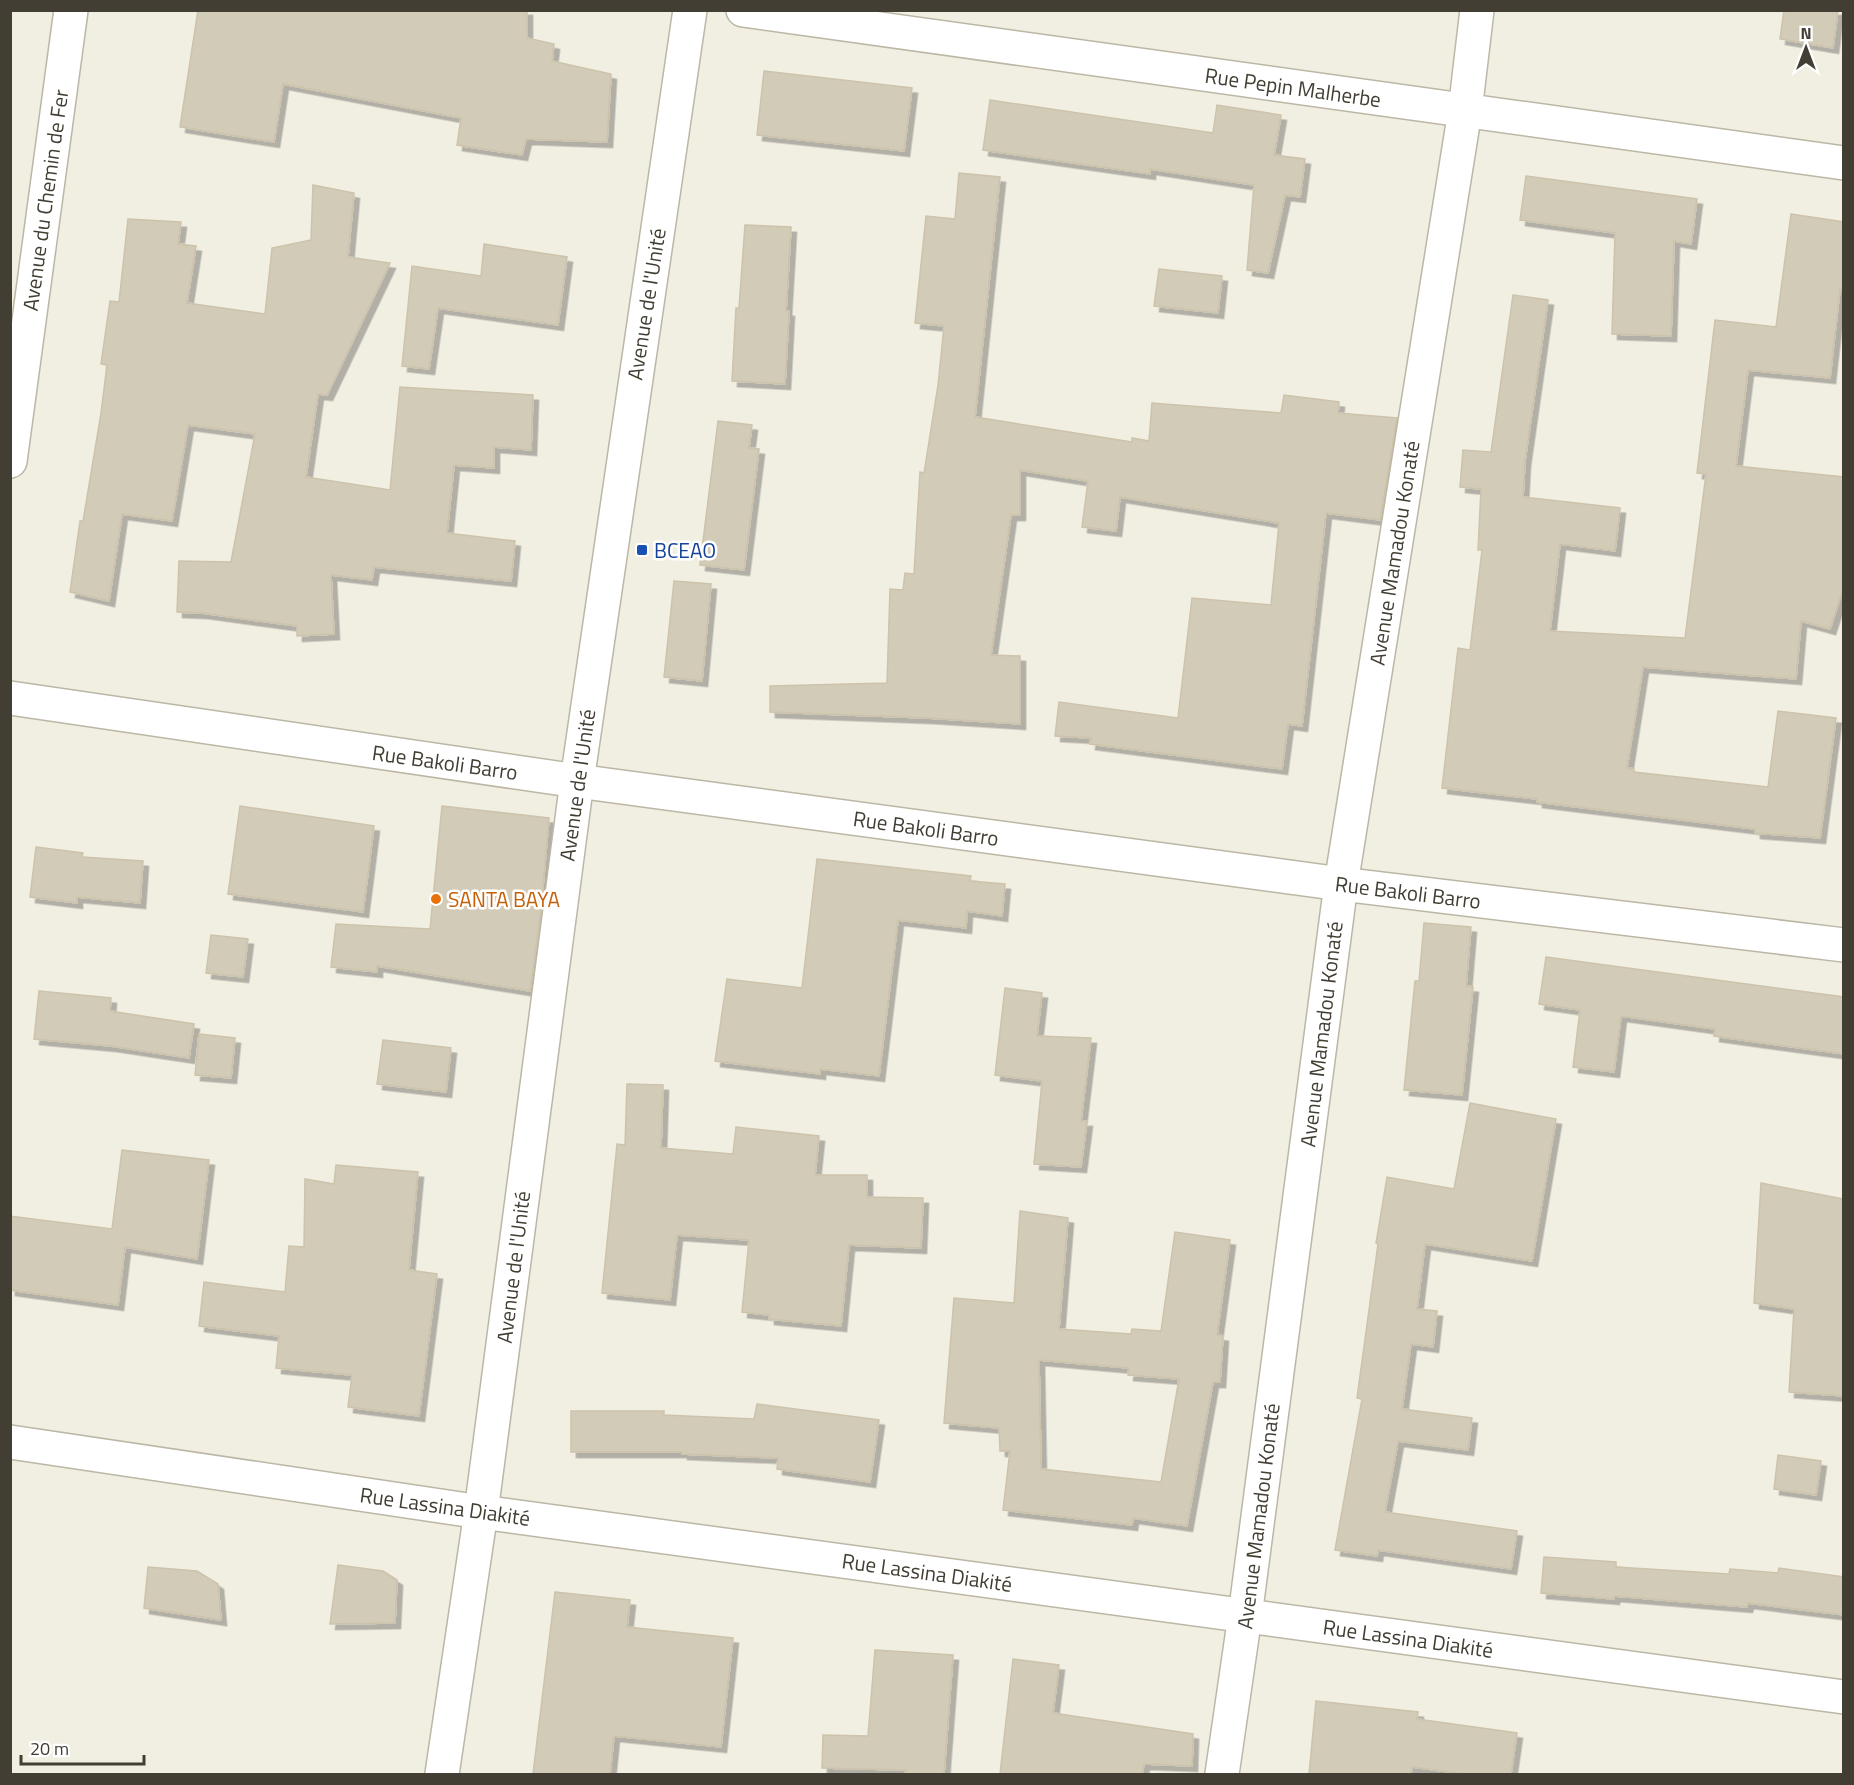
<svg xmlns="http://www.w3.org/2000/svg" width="1854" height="1785" font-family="'Titillium Web',sans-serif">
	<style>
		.building { fill: #d2cbb8; stroke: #cdc3ab; stroke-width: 1.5; fill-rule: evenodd; filter: url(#shadow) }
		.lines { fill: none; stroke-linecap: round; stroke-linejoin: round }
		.minor-casing { stroke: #bcb7a5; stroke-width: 36 }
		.minor { stroke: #fff; stroke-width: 33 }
		.transit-dot { fill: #1a4fb4; stroke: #fff; stroke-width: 2 }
		.food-dot { fill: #e8710a; stroke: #fff; stroke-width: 2 }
		.labels { text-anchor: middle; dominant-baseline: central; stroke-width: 5; stroke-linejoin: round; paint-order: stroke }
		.street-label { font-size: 21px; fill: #423e33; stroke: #fff }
		.transit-label { font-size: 21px; fill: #164399; stroke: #fff; text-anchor: start }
		.food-label { font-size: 21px; fill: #c56008; stroke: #fff; text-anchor: start }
	</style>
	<defs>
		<filter id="shadow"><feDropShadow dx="5.5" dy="5.5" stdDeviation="0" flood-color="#0004"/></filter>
	</defs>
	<rect width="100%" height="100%" fill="#f1eee2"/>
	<!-- building -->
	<g class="building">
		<path d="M 198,10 L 527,10 L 527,38 L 554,44 L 552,61 L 611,74 L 607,142 L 526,139 L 522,155 L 457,145 L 461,118 L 283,84 L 274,142 L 180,127 Z"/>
		<path d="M 1784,10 L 1838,10 L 1833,48 L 1780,39 Z"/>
		<path d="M 764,71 L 912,88 L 904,151 L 757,135 Z"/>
		<path d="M 990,100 L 1213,133 L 1217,105 L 1281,115 L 1274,155 L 1305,159 L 1300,197 L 1285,195 L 1268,273 L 1247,270 L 1254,185 L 1150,169 L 1150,174 L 983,150 Z"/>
		<path d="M 959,173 L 1000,177 L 975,417 L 1132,442 L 1132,438 L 1149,441 L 1152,403 L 1281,413 L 1284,395 L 1339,402 L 1338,413 L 1397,418 L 1380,520 L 1326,513 L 1302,726 L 1288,724 L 1282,769 L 1090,744 L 1091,738 L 1055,736 L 1059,702 L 1178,718 L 1192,598 L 1271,605 L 1279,523 L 1120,497 L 1116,531 L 1082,527 L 1088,481 L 1020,470 L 1020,515 L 1011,515 L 991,655 L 1020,656 L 1020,724 L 927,718 L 770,712 L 770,686 L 887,683 L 890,589 L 903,590 L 905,573 L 914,574 L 920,472 L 924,473 L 938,385 L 944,326 L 915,323 L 926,216 L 955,219 Z"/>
		<path d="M 1526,176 L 1697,199 L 1691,244 L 1674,241 L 1671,336 L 1612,334 L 1615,233 L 1520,220 Z"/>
		<path d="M 313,185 L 354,193 L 348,257 L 390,263 L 327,395 L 318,394 L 306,477 L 390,490 L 400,387 L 533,395 L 531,450 L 494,447 L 494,468 L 454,465 L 447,533 L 515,541 L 511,581 L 374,567 L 372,580 L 331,575 L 334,634 L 297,636 L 297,626 L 202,613 L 177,612 L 179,561 L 231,562 L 255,434 L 188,425 L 172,521 L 122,514 L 109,601 L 70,592 L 80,521 L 83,521 L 101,413 L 107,365 L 101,364 L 110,301 L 119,302 L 128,219 L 181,222 L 178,244 L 196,246 L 187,303 L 265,314 L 272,248 L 311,240 Z"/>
		<path d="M 1791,214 L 1844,222 L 1844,290 L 1840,289 L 1830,378 L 1748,370 L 1736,466 L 1844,477 L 1844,586 L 1830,629 L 1801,621 L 1796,679 L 1643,667 L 1627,768 L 1634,769 L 1634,772 L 1768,787 L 1778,711 L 1836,718 L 1820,838 L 1755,833 L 1755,829 L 1537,802 L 1537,799 L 1442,788 L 1458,648 L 1470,650 L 1482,550 L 1478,550 L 1481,489 L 1460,487 L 1463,450 L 1491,452 L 1513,295 L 1548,300 L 1525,461 L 1523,497 L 1620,508 L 1615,551 L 1560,544 L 1550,631 L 1685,638 L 1706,474 L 1697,473 L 1715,320 L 1776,327 Z"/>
		<path d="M 745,225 L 791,227 L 786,311 L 789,311 L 785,384 L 732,381 L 736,308 L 739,308 Z"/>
		<path d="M 484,244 L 567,257 L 558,325 L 438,308 L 429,369 L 402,366 L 412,266 L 481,276 Z"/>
		<path d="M 1159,269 L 1222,276 L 1218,313 L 1154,306 Z"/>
		<path d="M 718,421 L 752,425 L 749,448 L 759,449 L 744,570 L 700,565 Z"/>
		<path d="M 674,581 L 711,584 L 702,681 L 664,677 Z"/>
		<path d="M 240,806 L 374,826 L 363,912 L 228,894 Z"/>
		<path d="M 442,806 L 549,818 L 541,910 L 530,991 L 377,966 L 377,972 L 331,967 L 336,924 L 430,929 Z"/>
		<path d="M 36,847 L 83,853 L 82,857 L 143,861 L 140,903 L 77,897 L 77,903 L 30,897 Z"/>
		<path d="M 817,859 L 971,876 L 970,881 L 1005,884 L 1002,916 L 967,911 L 966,928 L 898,920 L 879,1076 L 820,1069 L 820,1074 L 715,1061 L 727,979 L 802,988 Z"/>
		<path d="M 1424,923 L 1471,927 L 1466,986 L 1473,987 L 1462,1095 L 1404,1090 L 1415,981 L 1419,981 Z"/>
		<path d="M 211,935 L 248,939 L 243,977 L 206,973 Z"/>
		<path d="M 1546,957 L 1844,997 L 1844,1054 L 1714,1036 L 1715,1029 L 1621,1016 L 1614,1072 L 1573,1067 L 1580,1010 L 1539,1004 Z"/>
		<path d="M 1005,988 L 1042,993 L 1037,1036 L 1091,1038 L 1081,1121 L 1087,1121 L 1081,1167 L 1034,1164 L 1042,1081 L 995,1075 Z"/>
		<path d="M 39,991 L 111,998 L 110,1011 L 194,1024 L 189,1058 L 111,1046 L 34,1039 Z"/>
		<path d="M 199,1034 L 235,1038 L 231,1078 L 195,1075 Z"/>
		<path d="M 383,1040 L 451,1048 L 446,1092 L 377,1084 Z"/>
		<path d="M 627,1084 L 663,1085 L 661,1148 L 733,1154 L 736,1127 L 819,1136 L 815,1175 L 867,1175 L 867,1197 L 923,1198 L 921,1248 L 849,1245 L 841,1326 L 769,1319 L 769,1315 L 742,1312 L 749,1240 L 677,1235 L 670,1300 L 602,1293 L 617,1144 L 625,1145 Z"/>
		<path d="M 1470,1103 L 1556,1119 L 1532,1261 L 1425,1244 L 1417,1309 L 1437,1311 L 1433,1347 L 1411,1344 L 1402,1409 L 1472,1418 L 1468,1450 L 1398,1441 L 1385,1512 L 1517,1531 L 1511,1569 L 1378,1550 L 1377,1556 L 1335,1550 L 1362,1399 L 1357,1398 L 1378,1244 L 1376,1243 L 1387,1177 L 1454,1189 Z"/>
		<path d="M 122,1150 L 209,1160 L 197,1259 L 125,1247 L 118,1305 L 10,1290 L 10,1216 L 112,1229 Z"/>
		<path d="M 336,1165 L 418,1172 L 409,1270 L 437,1274 L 419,1416 L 348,1407 L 352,1375 L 276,1368 L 279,1336 L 199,1326 L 204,1282 L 285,1292 L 289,1246 L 304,1247 L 305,1179 L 334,1184 Z"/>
		<path d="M 1761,1183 L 1844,1199 L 1844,1396 L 1789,1392 L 1794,1309 L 1754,1303 Z"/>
		<path d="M 1020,1211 L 1068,1218 L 1059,1329 L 1131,1334 L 1132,1329 L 1161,1331 L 1175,1232 L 1230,1240 L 1217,1335 L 1223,1336 L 1220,1382 L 1213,1382 L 1187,1526 L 1133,1518 L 1132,1525 L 1003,1510 L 1010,1451 L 1000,1451 L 999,1428 L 944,1423 L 954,1298 L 1014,1303 ZM 1039,1360 L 1129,1368 L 1128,1375 L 1179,1379 L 1161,1482 L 1041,1469 Z"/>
		<path d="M 757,1404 L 879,1420 L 870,1482 L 777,1469 L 778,1458 L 682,1454 L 682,1452 L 571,1452 L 571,1411 L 664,1411 L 664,1415 L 754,1419 Z"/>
		<path d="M 1778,1455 L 1821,1461 L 1816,1495 L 1774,1489 Z"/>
		<path d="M 1544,1557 L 1616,1562 L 1616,1567 L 1729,1574 L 1730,1569 L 1778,1573 L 1779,1568 L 1844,1577 L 1844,1615 L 1748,1603 L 1747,1607 L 1614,1596 L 1614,1599 L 1541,1593 Z"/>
		<path d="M 338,1565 L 383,1571 L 397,1580 L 395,1623 L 330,1624 Z"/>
		<path d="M 148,1567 L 197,1571 L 218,1584 L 221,1620 L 144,1608 Z"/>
		<path d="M 555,1592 L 630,1600 L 627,1627 L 733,1638 L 721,1747 L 614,1736 L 610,1774 L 533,1774 Z"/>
		<path d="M 875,1650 L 953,1655 L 944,1774 L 905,1774 L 906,1770 L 822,1768 L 823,1735 L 868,1736 Z"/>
		<path d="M 1013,1659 L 1059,1665 L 1053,1713 L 1193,1734 L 1192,1766 L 1144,1764 L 1142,1774 L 1000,1774 Z"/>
		<path d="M 1316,1701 L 1418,1712 L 1417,1719 L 1517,1733 L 1511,1774 L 1465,1774 L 1412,1767 L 1411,1774 L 1309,1774 Z"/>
	</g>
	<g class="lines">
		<!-- minor casing -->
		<g class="minor-casing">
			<g id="minor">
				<path d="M 743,10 L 1844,163"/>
				<path d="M 10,461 L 71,10"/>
				<path d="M 10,698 L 577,781 L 1341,884 L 1844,945"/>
				<path d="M 10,1442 L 481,1512 L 1844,1697"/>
				<path d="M 442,1774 L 481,1512 L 577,781 L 690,10"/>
				<path d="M 1222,1774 L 1245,1616 L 1341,884 L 1465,111 L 1477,10"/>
			</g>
		</g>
		<!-- minor -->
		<use href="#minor" class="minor"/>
	</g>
	<!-- markers -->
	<rect class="transit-dot" x="636" y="544" width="12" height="12" rx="3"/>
	<circle class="food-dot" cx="436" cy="899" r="6"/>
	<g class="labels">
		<!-- street labels -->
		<g class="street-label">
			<text transform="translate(1293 87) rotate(8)">Rue Pepin Malherbe</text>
			<text transform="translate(45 200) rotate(-82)">Avenue du Chemin de Fer</text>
			<text transform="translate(646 304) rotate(-81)">Avenue de l'Unité</text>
			<text transform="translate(1394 553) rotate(-81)">Avenue Mamadou Konaté</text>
			<text transform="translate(445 762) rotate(8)">Rue Bakoli Barro</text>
			<text transform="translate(577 785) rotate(-82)">Avenue de l'Unité</text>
			<text transform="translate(926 828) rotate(8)">Rue Bakoli Barro</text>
			<text transform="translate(1408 892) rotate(7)">Rue Bakoli Barro</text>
			<text transform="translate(1321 1034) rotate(-83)">Avenue Mamadou Konaté</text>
			<text transform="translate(513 1267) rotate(-83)">Avenue de l'Unité</text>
			<text transform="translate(445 1506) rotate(8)">Rue Lassina Diakité</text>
			<text transform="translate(1258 1516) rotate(-83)">Avenue Mamadou Konaté</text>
			<text transform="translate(927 1572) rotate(8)">Rue Lassina Diakité</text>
			<text transform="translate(1408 1638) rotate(8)">Rue Lassina Diakité</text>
		</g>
		<!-- transit labels -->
		<g class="transit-label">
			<text x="654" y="550">BCEAO</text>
		</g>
		<!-- food labels -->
		<g class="food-label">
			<text x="448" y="899">SANTA BAYA</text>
		</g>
	</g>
	<!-- border -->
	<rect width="1854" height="1785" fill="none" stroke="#423e33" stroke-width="24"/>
	<!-- north arrow -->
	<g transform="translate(1806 48)" stroke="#ffffff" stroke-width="4.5" paint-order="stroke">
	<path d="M0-4.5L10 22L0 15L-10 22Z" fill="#423e33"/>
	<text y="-9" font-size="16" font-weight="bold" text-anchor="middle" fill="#423e33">N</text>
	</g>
	<!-- scale -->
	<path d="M21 1755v9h123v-9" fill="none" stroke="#423e33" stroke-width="3"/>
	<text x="30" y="1755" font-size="18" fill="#423e33" stroke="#ffffff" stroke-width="4.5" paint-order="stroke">20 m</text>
</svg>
